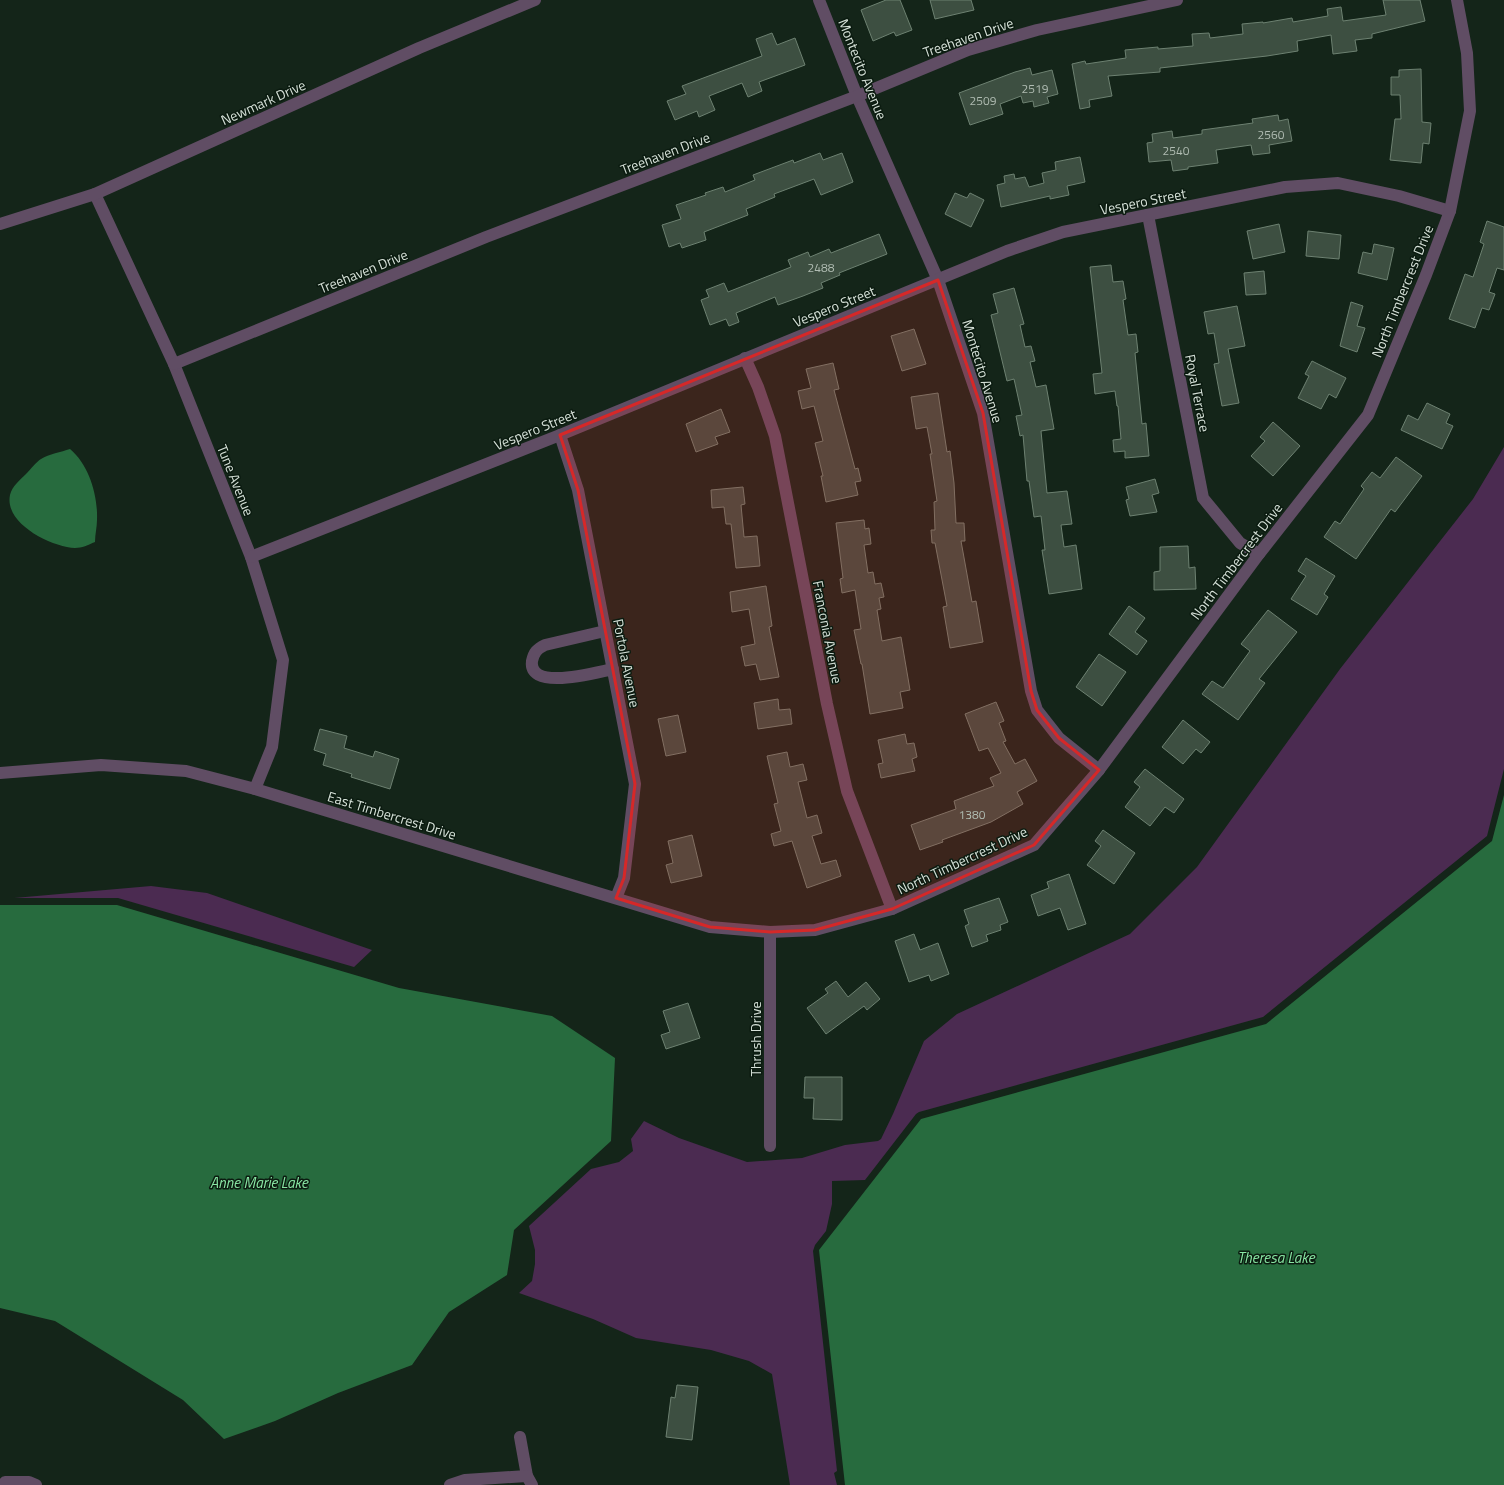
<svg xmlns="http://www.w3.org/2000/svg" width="1504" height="1485" font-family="'Titillium Web',sans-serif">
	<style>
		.green { fill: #4b2b51 }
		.water { fill: #276b3e }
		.building { fill: #3d4f41; stroke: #6d8171 }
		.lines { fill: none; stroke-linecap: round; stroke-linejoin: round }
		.minor { stroke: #604d64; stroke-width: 12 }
		.marked { fill: #d62828; fill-opacity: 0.2; stroke: #d62828; stroke-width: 3; stroke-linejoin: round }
		.labels { text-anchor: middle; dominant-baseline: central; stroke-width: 3; stroke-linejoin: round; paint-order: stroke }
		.number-label { font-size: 12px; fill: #b0bcb2 }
		.street-label { font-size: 14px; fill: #d6e1d8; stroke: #0b1b10 }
		.water-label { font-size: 15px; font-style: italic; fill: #89e7a4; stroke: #0b1b10 }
	</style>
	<rect width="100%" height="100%" fill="#142519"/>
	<!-- green -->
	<g class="green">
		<path d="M 1504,447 L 1504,769 L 1487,836 L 1263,1017 L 919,1112 L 916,1114 L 865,1180 L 832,1181 L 832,1204 L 826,1231 L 815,1245 L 813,1251 L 837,1471 L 834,1473 L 837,1485 L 790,1485 L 772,1374 L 749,1361 L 711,1350 L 636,1338 L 593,1319 L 519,1293 L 532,1281 L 535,1264 L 535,1250 L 529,1226 L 591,1169 L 619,1162 L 633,1151 L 631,1139 L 644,1121 L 679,1138 L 747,1162 L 802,1158 L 845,1145 L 878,1141 L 881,1139 L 893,1114 L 924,1041 L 957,1014 L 1130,934 L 1197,867 L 1340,669 L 1473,499 Z"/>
		<path d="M 151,886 L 207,893 L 372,950 L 354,967 L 118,898 L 14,898 Z"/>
	</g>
	<!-- water -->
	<g class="water">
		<path d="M 70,449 C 89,465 98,495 97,520 C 97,527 95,534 95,542 C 88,545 82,548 75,548 C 52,547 4,524 10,495 C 12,486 20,480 26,474 C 31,469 36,462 41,459 C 49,454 61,452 70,449 Z"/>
		<path d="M 1504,795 L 1504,1485 L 845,1485 L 819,1250 L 921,1119 L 1266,1024 L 1492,841 Z"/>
		<path d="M 0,905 L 117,905 L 399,988 L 552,1016 L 615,1058 L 611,1141 L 514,1230 L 507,1275 L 449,1312 L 412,1365 L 338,1393 L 275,1421 L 224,1439 L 183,1400 L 55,1321 L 0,1308 Z"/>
	</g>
	<!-- building -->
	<g class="building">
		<path d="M 886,0 L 900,0 L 912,30 L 896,36 L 894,32 L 873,41 L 861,10 Z"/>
		<path d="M 930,0 L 971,0 L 974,10 L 935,19 Z"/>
		<path d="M 1383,0 L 1420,0 L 1425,21 L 1372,34 L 1372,38 L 1355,40 L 1357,51 L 1333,54 L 1331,35 L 1297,41 L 1298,51 L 1267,56 L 1160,68 L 1160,72 L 1108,76 L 1112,96 L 1089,100 L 1090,107 L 1080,109 L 1072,64 L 1085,61 L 1086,64 L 1126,58 L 1125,50 L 1158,47 L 1158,49 L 1193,46 L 1192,34 L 1209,33 L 1210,38 L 1243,34 L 1242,24 L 1263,22 L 1263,23 L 1292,18 L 1293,22 L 1328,16 L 1327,9 L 1341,7 L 1343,21 L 1386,15 Z"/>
		<path d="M 772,33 L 777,45 L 795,38 L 805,65 L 759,82 L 762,91 L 748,97 L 742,83 L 709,96 L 715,110 L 699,117 L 697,111 L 675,120 L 667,101 L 686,94 L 682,86 L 762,56 L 756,39 Z"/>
		<path d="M 1030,68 L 1032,75 L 1052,70 L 1058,94 L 1047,97 L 1049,103 L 1034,107 L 1033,101 L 1023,103 L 1021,96 L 1000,104 L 1003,114 L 970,125 L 959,93 L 1015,72 Z"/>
		<path d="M 1421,69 L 1422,122 L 1431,123 L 1429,144 L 1423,143 L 1421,163 L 1390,160 L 1395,119 L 1401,119 L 1400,95 L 1391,95 L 1391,77 L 1399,77 L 1399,70 Z"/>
		<path d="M 1278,115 L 1279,121 L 1288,119 L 1292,141 L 1269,145 L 1270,153 L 1253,155 L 1251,145 L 1216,150 L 1218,163 L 1188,167 L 1188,169 L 1173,171 L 1171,160 L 1149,162 L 1147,143 L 1153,142 L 1152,134 L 1172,131 L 1173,138 L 1202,134 L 1202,130 L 1253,123 L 1252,119 Z"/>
		<path d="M 820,153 L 823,160 L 842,153 L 853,182 L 821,195 L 814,179 L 774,194 L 775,197 L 746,209 L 748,215 L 704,232 L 706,240 L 682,248 L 680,243 L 669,247 L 662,225 L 681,219 L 676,205 L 706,195 L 705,193 L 723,187 L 725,192 L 755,180 L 753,175 L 793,160 L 794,163 Z"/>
		<path d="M 1080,157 L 1085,182 L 1067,186 L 1069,195 L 1050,199 L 1050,196 L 1001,207 L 997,185 L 1005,183 L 1004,176 L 1014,174 L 1015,179 L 1025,177 L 1029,187 L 1044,183 L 1042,173 L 1056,170 L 1055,162 Z"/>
		<path d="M 955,193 L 967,198 L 970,193 L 984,200 L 971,227 L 945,214 Z"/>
		<path d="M 1487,221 L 1504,227 L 1504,270 L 1497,268 L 1489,292 L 1495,294 L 1489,310 L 1482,308 L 1475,328 L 1449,319 L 1465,274 L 1473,277 L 1484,244 L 1480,242 Z"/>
		<path d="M 1279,224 L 1285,252 L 1253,259 L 1247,231 Z"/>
		<path d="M 1308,231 L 1341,235 L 1339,259 L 1306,256 Z"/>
		<path d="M 879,234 L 887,254 L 839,273 L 840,275 L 821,283 L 823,288 L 803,296 L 778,305 L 775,297 L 736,313 L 739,322 L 729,326 L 726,319 L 710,325 L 701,300 L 709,297 L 706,290 L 724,283 L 728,292 L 791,267 L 788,260 L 808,252 L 810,257 L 829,249 L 831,253 Z"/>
		<path d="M 1374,244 L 1394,248 L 1387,280 L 1358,273 L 1363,252 L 1372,254 Z"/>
		<path d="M 1111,265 L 1113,282 L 1123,281 L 1126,299 L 1123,300 L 1128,335 L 1136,334 L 1138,352 L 1135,353 L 1142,424 L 1146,423 L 1149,456 L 1125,458 L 1125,451 L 1114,452 L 1113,440 L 1121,439 L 1118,406 L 1117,406 L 1115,391 L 1095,394 L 1093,374 L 1102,373 L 1090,267 Z"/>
		<path d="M 1264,271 L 1266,294 L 1246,295 L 1244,273 Z"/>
		<path d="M 1014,288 L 1024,324 L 1020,325 L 1025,347 L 1031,346 L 1035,361 L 1030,362 L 1036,387 L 1046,385 L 1054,429 L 1041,431 L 1047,493 L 1067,491 L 1072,524 L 1061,525 L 1064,547 L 1076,545 L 1082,589 L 1049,594 L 1042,550 L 1045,550 L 1041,516 L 1034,517 L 1029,481 L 1027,481 L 1023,435 L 1020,436 L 1016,416 L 1022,415 L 1014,379 L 1007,381 L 991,315 L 998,313 L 993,294 Z"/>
		<path d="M 1351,302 L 1363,306 L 1357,326 L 1365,328 L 1357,352 L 1340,346 Z"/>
		<path d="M 1237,306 L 1245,346 L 1228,349 L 1239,403 L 1222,406 L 1214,364 L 1219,363 L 1214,333 L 1208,334 L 1204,312 Z"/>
		<path d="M 914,329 L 926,364 L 902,371 L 891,336 Z"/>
		<path d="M 1312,361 L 1346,378 L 1336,398 L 1329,394 L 1321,409 L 1298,398 L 1309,376 L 1305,374 Z"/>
		<path d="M 833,363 L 839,389 L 834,390 L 855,469 L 858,468 L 861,481 L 855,482 L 858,495 L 826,502 L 821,476 L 823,476 L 815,443 L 823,441 L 814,406 L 802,409 L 798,391 L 811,388 L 806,369 Z"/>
		<path d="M 938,393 L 947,452 L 950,451 L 954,483 L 956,523 L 964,523 L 965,541 L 961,541 L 972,602 L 976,601 L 983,642 L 950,648 L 943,607 L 947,606 L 935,543 L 932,543 L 931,530 L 935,530 L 934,502 L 937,501 L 930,454 L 932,454 L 927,427 L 916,429 L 911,397 Z"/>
		<path d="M 1427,403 L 1450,414 L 1446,423 L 1453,426 L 1442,449 L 1401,430 L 1408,415 L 1418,420 Z"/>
		<path d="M 721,409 L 730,432 L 715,437 L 718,444 L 696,452 L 686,424 Z"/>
		<path d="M 1273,422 L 1300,446 L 1273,476 L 1251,456 L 1265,441 L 1260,437 Z"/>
		<path d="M 1396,457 L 1422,476 L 1395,512 L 1391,509 L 1356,559 L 1324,537 L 1335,521 L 1340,524 L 1364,489 L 1361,486 L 1372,472 L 1380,478 Z"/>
		<path d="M 1155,479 L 1159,493 L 1152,495 L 1157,512 L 1130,516 L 1126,500 L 1129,499 L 1126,487 Z"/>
		<path d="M 743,487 L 745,504 L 741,505 L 744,537 L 757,536 L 760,566 L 736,568 L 731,524 L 726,524 L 724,507 L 712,508 L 711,490 Z"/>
		<path d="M 864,520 L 865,529 L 869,528 L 871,544 L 864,545 L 868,573 L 873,572 L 875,584 L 881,583 L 884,597 L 879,598 L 881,609 L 877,610 L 882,641 L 901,637 L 910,690 L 900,692 L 903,708 L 870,714 L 862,664 L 861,664 L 854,630 L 861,629 L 855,590 L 842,593 L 840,579 L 843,578 L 836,523 Z"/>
		<path d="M 1188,546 L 1189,568 L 1195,567 L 1196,589 L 1154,590 L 1154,572 L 1160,571 L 1160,547 Z"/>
		<path d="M 1306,558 L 1335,576 L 1324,594 L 1328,597 L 1317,615 L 1291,599 L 1306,576 L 1298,571 Z"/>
		<path d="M 766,586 L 772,626 L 769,627 L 779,677 L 760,680 L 756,664 L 745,666 L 741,647 L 755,644 L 749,609 L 732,612 L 730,592 Z"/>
		<path d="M 1129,606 L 1145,618 L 1135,632 L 1147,641 L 1137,655 L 1109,634 Z"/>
		<path d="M 1268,610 L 1297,632 L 1259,679 L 1265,683 L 1238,720 L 1202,694 L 1212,681 L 1223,688 L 1250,651 L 1241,644 Z"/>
		<path d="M 1099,654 L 1126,672 L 1102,706 L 1076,687 Z"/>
		<path d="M 778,699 L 779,710 L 790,709 L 792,724 L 758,729 L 754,703 Z"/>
		<path d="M 996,702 L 1004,721 L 999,723 L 1006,741 L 1003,742 L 1015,764 L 1025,759 L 1037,781 L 1017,792 L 1023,804 L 991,822 L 942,840 L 943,842 L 920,850 L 911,825 L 956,809 L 954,801 L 994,786 L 990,778 L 1001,773 L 988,748 L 979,751 L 965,714 Z"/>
		<path d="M 678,715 L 686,752 L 666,756 L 658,719 Z"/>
		<path d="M 1183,720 L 1210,742 L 1201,753 L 1196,749 L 1183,764 L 1162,747 Z"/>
		<path d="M 320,729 L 347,736 L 344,748 L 373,757 L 375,751 L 399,759 L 390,789 L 351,777 L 352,774 L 323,765 L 326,754 L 314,750 Z"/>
		<path d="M 905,734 L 907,744 L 914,743 L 917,757 L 912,759 L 915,771 L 881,778 L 878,764 L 883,763 L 878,740 Z"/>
		<path d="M 787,752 L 790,767 L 803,764 L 807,780 L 798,782 L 807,818 L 817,815 L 822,833 L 812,836 L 821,864 L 836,860 L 841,876 L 807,888 L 792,841 L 774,846 L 771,834 L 781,831 L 774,804 L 778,803 L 767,756 Z"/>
		<path d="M 1145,769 L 1184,799 L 1174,813 L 1165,807 L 1150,826 L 1125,807 L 1140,787 L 1134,782 Z"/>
		<path d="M 1103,830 L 1135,853 L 1114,884 L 1087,865 L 1101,846 L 1095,841 Z"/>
		<path d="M 692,835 L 702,876 L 671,883 L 666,865 L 673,863 L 668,841 Z"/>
		<path d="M 1069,874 L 1086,924 L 1068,930 L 1060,908 L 1038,916 L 1031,895 L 1049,888 L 1047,882 Z"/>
		<path d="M 999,898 L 1008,922 L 1000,925 L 1001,930 L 986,935 L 988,941 L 972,947 L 965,926 L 969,924 L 964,910 Z"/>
		<path d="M 914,934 L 920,950 L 938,943 L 949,974 L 931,981 L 929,975 L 909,982 L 895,941 Z"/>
		<path d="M 836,981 L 848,997 L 866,982 L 880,999 L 867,1010 L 864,1006 L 826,1034 L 807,1008 L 828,993 L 825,989 Z"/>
		<path d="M 688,1003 L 700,1038 L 666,1049 L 661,1035 L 670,1032 L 663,1011 Z"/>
		<path d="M 805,1077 L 842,1077 L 842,1120 L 813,1119 L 814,1098 L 804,1098 Z"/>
		<path d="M 677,1385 L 698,1387 L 692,1440 L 666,1437 L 671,1397 L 675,1398 Z"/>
	</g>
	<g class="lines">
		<!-- minor -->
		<g class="minor">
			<path d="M 819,0 L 857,96 L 938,280 L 983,413 L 1031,691 L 1037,710 L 1059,738 L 1099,770"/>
			<path d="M 95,194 L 174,364 L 251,557 L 283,660 L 272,747 L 255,789"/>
			<path d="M 1148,215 L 1203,498 L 1240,543 L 1259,554"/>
			<path d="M 0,224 L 95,194 L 419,48 L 535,0"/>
			<path d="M 745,358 L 758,387 L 775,436 L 827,704 L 847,791 L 892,909"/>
			<path d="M 174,364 L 486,237 L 857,96 L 968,50 L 1037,30 L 1177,0"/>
			<path d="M 560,435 L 578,490 L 635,784 L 624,878 L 616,898"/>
			<path d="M 251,557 L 560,435 L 1007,251 L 1063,232 L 1285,187 L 1338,183 L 1399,196 L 1450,211"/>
			<path d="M 605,631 L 545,645 C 537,649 534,652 532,661 C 528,692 597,672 613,669"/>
			<path d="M 0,773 L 101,765 L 186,771 L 255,789 L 710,927 L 770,932 L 815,930 L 892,909 L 1034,845 L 1099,770 L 1259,554 L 1368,415 L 1426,275 L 1450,211 L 1470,111 L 1467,53 L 1457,0"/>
			<path d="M 770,932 L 770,1146"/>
			<path d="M 520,1437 L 527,1476 L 532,1485"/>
			<path d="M 3,1485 L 5,1482 L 29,1482 L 36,1485"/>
			<path d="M 450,1485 L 465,1480 L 527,1476"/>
		</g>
	</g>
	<!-- marked area -->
	<path class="marked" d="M 938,280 L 983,413 L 1031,691 L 1037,710 L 1059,738 L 1099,770 L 1034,845 L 892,909 L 815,930 L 770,932 L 710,927 L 616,898 L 624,878 L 635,784 L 578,490 L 560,435 Z"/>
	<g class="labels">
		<!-- number labels -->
		<g class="number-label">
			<text x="1035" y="88">2519</text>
			<text x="983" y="100">2509</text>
			<text x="1271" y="134">2560</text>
			<text x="1176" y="150">2540</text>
			<text x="821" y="267">2488</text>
			<text x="972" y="814">1380</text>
		</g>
		<!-- street labels -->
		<g class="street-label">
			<text transform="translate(968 37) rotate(-19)">Treehaven Drive</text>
			<text transform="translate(863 69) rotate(68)">Montecito Avenue</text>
			<text transform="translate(263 102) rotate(-24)">Newmark Drive</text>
			<text transform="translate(665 153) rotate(-21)">Treehaven Drive</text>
			<text transform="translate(1143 201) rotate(-11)">Vespero Street</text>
			<text transform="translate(363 271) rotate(-22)">Treehaven Drive</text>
			<text transform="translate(1402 291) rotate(-68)">North Timbercrest Drive</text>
			<text transform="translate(834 306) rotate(-22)">Vespero Street</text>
			<text transform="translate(983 371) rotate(73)">Montecito Avenue</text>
			<text transform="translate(1198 393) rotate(79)">Royal Terrace</text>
			<text transform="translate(535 429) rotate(-22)">Vespero Street</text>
			<text transform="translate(236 480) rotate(68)">Tune Avenue</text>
			<text transform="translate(1236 561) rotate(-53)">North Timbercrest Drive</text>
			<text transform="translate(828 632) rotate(79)">Franconia Avenue</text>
			<text transform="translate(627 663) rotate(79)">Portola Avenue</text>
			<text transform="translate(392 815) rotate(17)">East Timbercrest Drive</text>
			<text transform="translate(962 860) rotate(-25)">North Timbercrest Drive</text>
			<text transform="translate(755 1039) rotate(-90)">Thrush Drive</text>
		</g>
		<!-- water labels -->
		<g class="water-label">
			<text x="259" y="1182">Anne Marie Lake</text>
			<text x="1276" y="1257">Theresa Lake</text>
		</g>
	</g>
</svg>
